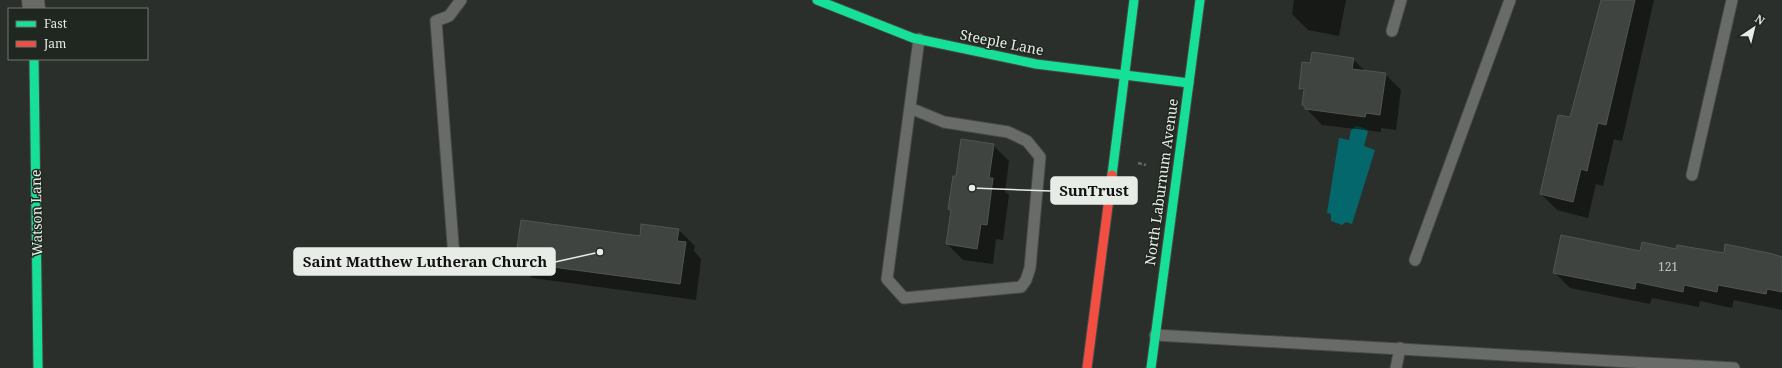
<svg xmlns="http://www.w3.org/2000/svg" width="1782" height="368" font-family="'Noto Serif',serif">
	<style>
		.water { fill: #04676b }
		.shadow { fill: #0007 }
		.building { fill: #404441; stroke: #505552 }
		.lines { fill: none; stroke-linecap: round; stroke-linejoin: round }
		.lane-casing { stroke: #464a46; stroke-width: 13 }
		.street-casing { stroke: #464a46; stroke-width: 24 }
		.fast-casing { stroke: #464a46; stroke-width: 11 }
		.jam-casing { stroke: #464a46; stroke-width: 11 }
		.path { stroke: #646664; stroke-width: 2.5; stroke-dasharray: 4 2; stroke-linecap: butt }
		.lane { stroke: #686b68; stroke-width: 11 }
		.street { stroke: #686b68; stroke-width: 22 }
		.fast { stroke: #16e098; stroke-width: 9 }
		.jam { stroke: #f24e42; stroke-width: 9 }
		.labels { text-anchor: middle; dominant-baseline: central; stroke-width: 3; stroke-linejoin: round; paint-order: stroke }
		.number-label { font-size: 12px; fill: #bdc2be }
		.street-label { font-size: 14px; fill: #e7ece7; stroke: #1f2720 }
		.leader { fill: none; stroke: #e7ece7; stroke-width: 1.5 }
		.callout-dot { fill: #e7ece7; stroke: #1f2720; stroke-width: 1.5 }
		.callout { fill: #e7ece7; stroke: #e7ece7; stroke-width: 1.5 }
		.callout-label { font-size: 15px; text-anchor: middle; font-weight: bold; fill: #111 }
	</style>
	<rect width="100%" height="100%" fill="#2b2f2b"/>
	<!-- water -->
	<path class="water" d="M 1356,126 L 1362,127 L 1368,131 L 1364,146 L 1375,150 L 1352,224 L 1346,222 L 1342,225 L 1331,221 L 1331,214 L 1327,213 L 1339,138 L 1349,140 L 1351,130 Z"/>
	<!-- shadow -->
	<g class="shadow">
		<path d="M 1294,0 L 1346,0 L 1339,36 L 1308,30 L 1292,14 Z"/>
		<path d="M 1601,0 L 1654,0 L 1622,141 L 1614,139 L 1603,186 L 1596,184 L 1588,218 L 1557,210 L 1541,194 L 1571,119 L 1582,72 L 1584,73 Z"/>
		<path d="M 1353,59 L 1366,72 L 1385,74 L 1401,90 L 1396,130 L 1381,128 L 1381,132 L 1322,125 L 1303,105 L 1305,93 L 1300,88 L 1311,64 Z"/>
		<path d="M 993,145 L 1009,161 L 1005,192 L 1009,195 L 1003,240 L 996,239 L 993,264 L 963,260 L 947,244 L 952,211 L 949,209 L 957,178 Z"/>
		<path d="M 679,230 L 695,246 L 694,251 L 701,259 L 696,300 L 532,278 L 516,262 Z"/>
		<path d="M 1677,250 L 1782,258 L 1782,310 L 1734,300 L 1732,308 L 1700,301 L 1699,307 L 1652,298 L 1650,304 L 1570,288 L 1554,272 L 1641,252 Z"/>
	</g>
	<!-- building -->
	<g class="building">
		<path d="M 1601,0 L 1635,0 L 1606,125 L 1598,123 L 1587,171 L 1581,169 L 1573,202 L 1540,194 L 1558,115 L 1570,117 Z"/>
		<path d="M 1312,52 L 1354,58 L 1352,69 L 1386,73 L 1380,115 L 1366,113 L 1365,117 L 1305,109 L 1305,106 L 1302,105 L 1304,89 L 1299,89 L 1302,62 L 1310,63 Z"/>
		<path d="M 961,139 L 994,144 L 989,178 L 993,178 L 987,225 L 981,224 L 977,249 L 946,244 L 951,210 L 948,209 L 953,176 L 956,176 Z"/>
		<path d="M 521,220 L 640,236 L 641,224 L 679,229 L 677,241 L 686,242 L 680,284 L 515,262 Z"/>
		<path d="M 1561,235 L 1640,251 L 1642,242 L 1676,249 L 1677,245 L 1724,253 L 1725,244 L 1773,254 L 1782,257 L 1782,292 L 1767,289 L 1766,294 L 1718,285 L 1717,292 L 1684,285 L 1683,292 L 1636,282 L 1635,289 L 1553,273 Z"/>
	</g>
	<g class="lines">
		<!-- lane casing -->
		<g class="lane-casing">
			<g id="lane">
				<path d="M 1392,31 L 1401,0"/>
				<path d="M 910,108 L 944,122 L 1008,132 L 1027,141 L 1040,157 L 1030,268 L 1026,280 L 1021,287 L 904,298 L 887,279 L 919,39"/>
				<path d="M 1692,175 L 1732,0"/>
				<path d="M 454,257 L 436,21 L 449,16 L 461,0"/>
				<path d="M 1415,260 L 1510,0"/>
				<path d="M 1155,335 L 1734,368"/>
				<path d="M 1396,368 L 1400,348"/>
			</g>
		</g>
		<!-- street casing -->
		<g class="street-casing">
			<path id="street" d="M 33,0 L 34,9"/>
		</g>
		<!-- fast casing -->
		<g class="fast-casing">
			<g id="fast">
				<path d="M 817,0 L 913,38 L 1036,64 L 1189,83"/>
				<path d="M 34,59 L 38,368"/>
				<path d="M 1112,175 L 1134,0"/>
				<path d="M 1151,368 L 1200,0"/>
			</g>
		</g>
		<!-- jam casing -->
		<g class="jam-casing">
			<path id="jam" d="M 1087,368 L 1112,175"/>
		</g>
		<!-- path -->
		<path class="path" d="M 1138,163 L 1146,165"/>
		<!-- lane -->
		<use href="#lane" class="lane"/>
		<!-- street -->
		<use href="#street" class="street"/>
		<!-- fast -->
		<use href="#fast" class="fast"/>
		<!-- jam -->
		<use href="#jam" class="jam"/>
	</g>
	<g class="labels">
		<!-- number labels -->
		<g class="number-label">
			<text x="1668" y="266">121</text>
		</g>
		<!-- street labels -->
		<g class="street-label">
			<text transform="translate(1002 42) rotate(11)">Steeple Lane</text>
			<text transform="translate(1161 182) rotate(-82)">North Laburnum Avenue</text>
			<text transform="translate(36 213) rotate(-91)">Watson Lane</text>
		</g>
	</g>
	<!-- callouts -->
	<path class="leader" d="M972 188L1051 191M600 252L555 262"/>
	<g class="callout-dot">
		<circle cx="972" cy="188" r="4"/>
		<circle cx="600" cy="252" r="4"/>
	</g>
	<g class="callout">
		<rect x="1051" y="177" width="86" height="27" rx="4"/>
		<rect x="294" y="248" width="261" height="27" rx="4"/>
	</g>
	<g class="callout-label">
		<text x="1094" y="196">SunTrust</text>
		<text x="425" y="267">Saint Matthew Lutheran Church</text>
	</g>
	<!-- legend -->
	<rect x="8" y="8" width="140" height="52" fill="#1f2720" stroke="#6f7670"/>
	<rect x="16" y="21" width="20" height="6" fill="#16e098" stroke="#6f7670"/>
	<text x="44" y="28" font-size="12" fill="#e7ece7">Fast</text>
	<rect x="16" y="41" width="20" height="6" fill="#f24e42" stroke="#6f7670"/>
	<text x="44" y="48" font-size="12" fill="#e7ece7">Jam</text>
	<!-- north arrow -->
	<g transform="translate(1754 28) rotate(35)" stroke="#1f2720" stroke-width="3" paint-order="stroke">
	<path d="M0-3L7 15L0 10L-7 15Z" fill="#e7ece7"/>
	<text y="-6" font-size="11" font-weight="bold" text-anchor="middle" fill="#e7ece7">N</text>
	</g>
</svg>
